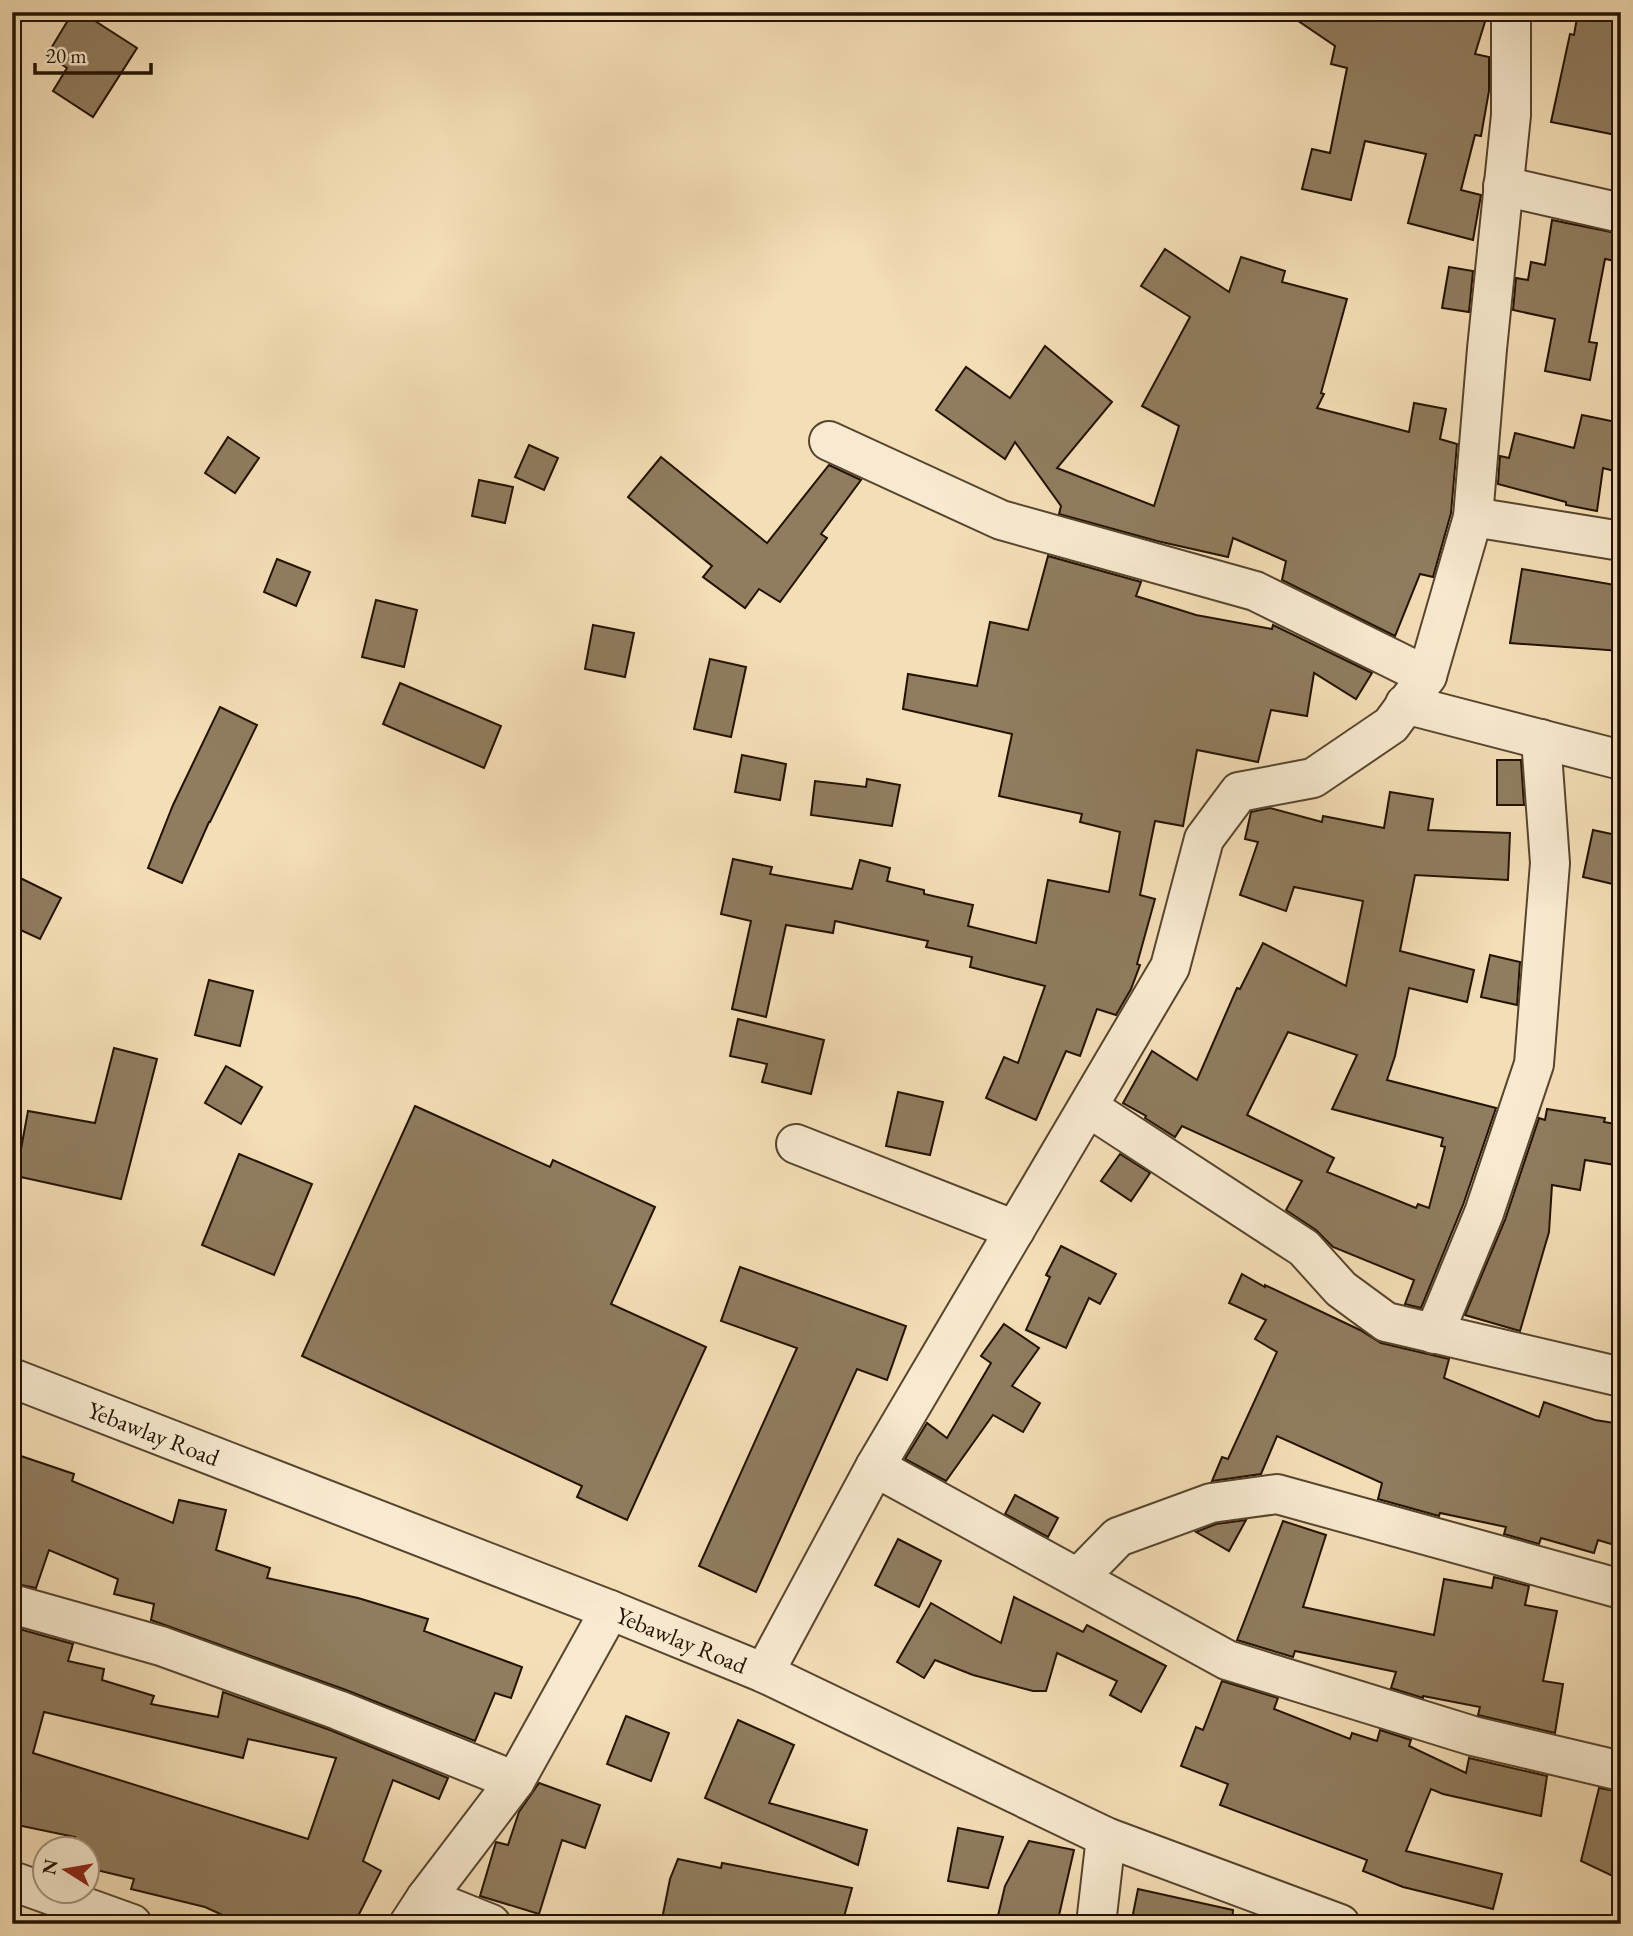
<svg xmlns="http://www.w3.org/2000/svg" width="1633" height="1936" font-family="'EB Garamond',serif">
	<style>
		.building { fill: #907c5f; stroke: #231200; stroke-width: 2; fill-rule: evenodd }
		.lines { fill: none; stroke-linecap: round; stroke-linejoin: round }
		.minor-casing { stroke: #57452e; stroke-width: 42 }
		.minor { stroke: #f8ead0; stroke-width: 38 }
		.labels { text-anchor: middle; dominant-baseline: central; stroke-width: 7; stroke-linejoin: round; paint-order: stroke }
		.street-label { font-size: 24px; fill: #231200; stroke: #f8ead0 }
	</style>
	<rect width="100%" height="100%" fill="#f4deb6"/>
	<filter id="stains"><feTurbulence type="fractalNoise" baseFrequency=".00286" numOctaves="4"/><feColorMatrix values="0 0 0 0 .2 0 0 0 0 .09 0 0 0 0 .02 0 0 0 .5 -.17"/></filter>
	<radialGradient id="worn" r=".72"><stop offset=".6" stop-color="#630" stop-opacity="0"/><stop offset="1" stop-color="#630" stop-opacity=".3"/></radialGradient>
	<!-- building -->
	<g class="building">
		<path d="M 73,12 L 81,12 L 137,48 L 93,117 L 53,91 L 67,68 L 47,55 Z"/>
		<path d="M 1285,12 L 1488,12 L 1475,54 L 1489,57 L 1489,91 L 1481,136 L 1475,135 L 1461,190 L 1481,195 L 1473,240 L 1408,223 L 1426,154 L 1365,141 L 1351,200 L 1302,189 L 1312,149 L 1330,153 L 1347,68 L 1331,64 L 1335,46 Z"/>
		<path d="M 1578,12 L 1621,12 L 1621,136 L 1551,122 L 1570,34 L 1574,35 Z"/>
		<path d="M 1552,220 L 1621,234 L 1621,262 L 1605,259 L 1589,342 L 1597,343 L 1590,380 L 1545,371 L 1555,319 L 1513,310 L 1516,278 L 1528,280 L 1531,262 L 1545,265 Z"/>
		<path d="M 1165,249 L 1229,292 L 1241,257 L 1285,271 L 1282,282 L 1347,299 L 1321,393 L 1324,394 L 1317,408 L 1409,432 L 1414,403 L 1446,409 L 1440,439 L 1457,444 L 1451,513 L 1433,577 L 1420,574 L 1395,636 L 1282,580 L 1286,561 L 1233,538 L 1228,557 L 1157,541 L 1059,514 L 1061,506 L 1015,442 L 1005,459 L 936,410 L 966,367 L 1010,398 L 1045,346 L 1112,402 L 1057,468 L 1154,506 L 1179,426 L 1142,406 L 1190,317 L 1141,286 Z"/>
		<path d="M 1449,267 L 1473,271 L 1469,312 L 1442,308 Z"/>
		<path d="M 1582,415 L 1621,423 L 1621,442 L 1614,471 L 1603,468 L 1597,511 L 1566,505 L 1566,502 L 1498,484 L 1500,456 L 1509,458 L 1515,433 L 1574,448 Z"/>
		<path d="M 228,437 L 259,458 L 235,493 L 205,473 Z"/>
		<path d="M 529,445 L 558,458 L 544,490 L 515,477 Z"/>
		<path d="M 661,457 L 767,543 L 829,465 L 861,480 L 821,534 L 827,538 L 780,602 L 759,589 L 745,608 L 703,577 L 712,566 L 628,497 Z"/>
		<path d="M 479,480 L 513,487 L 505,523 L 472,516 Z"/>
		<path d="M 1048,556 L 1141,582 L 1136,596 L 1196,615 L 1272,629 L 1273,625 L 1372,673 L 1356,699 L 1314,673 L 1307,716 L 1271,710 L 1258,762 L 1197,750 L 1183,826 L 1155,821 L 1140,895 L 1155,899 L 1137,964 L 1140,965 L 1131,989 L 1116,1015 L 1097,1009 L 1080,1056 L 1066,1051 L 1036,1120 L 986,1098 L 1004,1057 L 1018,1063 L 1045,986 L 970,967 L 972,957 L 926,947 L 928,941 L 835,921 L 833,933 L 786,925 L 766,1017 L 732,1009 L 751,921 L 721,914 L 733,859 L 772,867 L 770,874 L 852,889 L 860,860 L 890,868 L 887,881 L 924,890 L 924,894 L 973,905 L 968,926 L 1036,943 L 1048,880 L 1109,892 L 1120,832 L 1080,822 L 1082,814 L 999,796 L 1012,734 L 903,709 L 908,674 L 977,686 L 990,622 L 1028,630 Z"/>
		<path d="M 277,559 L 310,572 L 296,606 L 264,592 Z"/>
		<path d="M 1522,569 L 1621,586 L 1621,651 L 1510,643 Z"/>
		<path d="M 376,600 L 417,610 L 404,667 L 362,657 Z"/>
		<path d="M 593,625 L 634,633 L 625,677 L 585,669 Z"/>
		<path d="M 710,659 L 746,667 L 731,737 L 694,729 Z"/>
		<path d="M 400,683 L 501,726 L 484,768 L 383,724 Z"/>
		<path d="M 220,707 L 257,725 L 210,822 L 209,822 L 182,883 L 148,868 L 173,805 Z"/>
		<path d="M 742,755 L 786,764 L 780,800 L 735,792 Z"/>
		<path d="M 1497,760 L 1521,760 L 1524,805 L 1497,805 Z"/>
		<path d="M 867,779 L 900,785 L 892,826 L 811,815 L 815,781 L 866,787 Z"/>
		<path d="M 1390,792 L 1433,799 L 1428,830 L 1510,833 L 1508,880 L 1415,875 L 1400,951 L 1474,970 L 1467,1002 L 1409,988 L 1395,1056 L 1387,1080 L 1496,1108 L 1463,1205 L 1421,1308 L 1405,1304 L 1414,1280 L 1333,1247 L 1316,1230 L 1286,1210 L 1302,1181 L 1182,1126 L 1175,1137 L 1145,1118 L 1146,1116 L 1123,1103 L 1152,1051 L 1197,1080 L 1237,988 L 1240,989 L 1263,943 L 1346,986 L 1363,901 L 1294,887 L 1286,911 L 1240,895 L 1258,842 L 1245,839 L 1251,812 L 1270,808 L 1322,822 L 1323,816 L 1384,828 ZM 1288,1032 L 1357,1055 L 1332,1109 L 1443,1138 L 1441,1146 L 1445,1147 L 1429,1208 L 1418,1204 L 1416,1208 L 1327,1172 L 1334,1158 L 1247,1115 Z"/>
		<path d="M 1593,830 L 1621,836 L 1621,886 L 1583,877 Z"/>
		<path d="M 12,874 L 61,898 L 40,939 L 12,926 Z"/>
		<path d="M 1490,955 L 1520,962 L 1517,1005 L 1481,997 Z"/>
		<path d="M 209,980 L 253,991 L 240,1046 L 195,1035 Z"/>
		<path d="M 738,1019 L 824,1040 L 811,1094 L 762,1082 L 767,1064 L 730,1056 Z"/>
		<path d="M 114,1048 L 157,1059 L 121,1199 L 16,1176 L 28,1111 L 95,1123 Z"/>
		<path d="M 226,1066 L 262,1087 L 241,1124 L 205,1103 Z"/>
		<path d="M 898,1092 L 943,1102 L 930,1155 L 886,1146 Z"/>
		<path d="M 415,1106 L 550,1167 L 553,1160 L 655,1207 L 611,1304 L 706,1347 L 627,1520 L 577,1497 L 582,1486 L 302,1356 Z"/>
		<path d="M 1547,1109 L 1605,1118 L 1604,1122 L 1621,1125 L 1621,1166 L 1585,1160 L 1580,1190 L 1552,1185 L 1549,1232 L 1520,1331 L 1465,1315 L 1505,1220 L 1539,1118 L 1545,1120 Z"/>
		<path d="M 239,1154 L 312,1184 L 274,1275 L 202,1245 Z"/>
		<path d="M 1120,1154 L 1150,1173 L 1131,1201 L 1101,1181 Z"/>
		<path d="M 1061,1246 L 1116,1274 L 1100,1304 L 1089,1298 L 1066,1348 L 1026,1330 L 1050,1277 L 1046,1275 Z"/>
		<path d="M 740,1267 L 906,1326 L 887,1380 L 857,1369 L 756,1592 L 699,1566 L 797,1348 L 721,1321 Z"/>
		<path d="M 1242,1274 L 1265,1287 L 1265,1285 L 1360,1330 L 1381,1343 L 1449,1359 L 1444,1378 L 1539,1417 L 1544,1402 L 1595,1420 L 1621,1424 L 1621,1547 L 1598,1540 L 1594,1553 L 1541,1538 L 1539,1544 L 1504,1534 L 1506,1527 L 1440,1513 L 1439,1516 L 1378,1499 L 1382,1483 L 1277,1436 L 1261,1474 L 1212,1481 L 1222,1457 L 1228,1459 L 1277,1352 L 1255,1339 L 1266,1320 L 1229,1303 Z"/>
		<path d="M 1004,1324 L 1039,1348 L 1012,1386 L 1040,1403 L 1023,1432 L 993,1415 L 946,1481 L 905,1459 L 927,1423 L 947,1438 L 991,1363 L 981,1356 Z"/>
		<path d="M 12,1453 L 74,1474 L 72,1481 L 173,1523 L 179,1500 L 226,1510 L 216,1550 L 270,1568 L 267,1578 L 358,1598 L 428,1619 L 424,1631 L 522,1667 L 511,1698 L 495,1693 L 475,1741 L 346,1690 L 151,1620 L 154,1604 L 114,1594 L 118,1579 L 49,1550 L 36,1588 L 12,1583 Z"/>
		<path d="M 1015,1495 L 1058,1518 L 1048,1537 L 1005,1514 Z"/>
		<path d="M 1246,1520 L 1229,1551 L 1196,1532 L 1216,1524 Z"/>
		<path d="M 1283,1521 L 1326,1535 L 1303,1607 L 1434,1635 L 1444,1579 L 1492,1588 L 1494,1577 L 1529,1586 L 1525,1605 L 1557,1611 L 1543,1681 L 1563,1684 L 1555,1733 L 1478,1715 L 1480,1707 L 1423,1696 L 1423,1698 L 1391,1688 L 1396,1672 L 1295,1651 L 1293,1657 L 1237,1640 Z"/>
		<path d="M 898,1539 L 941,1561 L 919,1607 L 875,1585 Z"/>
		<path d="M 1014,1597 L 1083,1632 L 1087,1625 L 1166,1666 L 1141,1712 L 1110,1695 L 1117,1681 L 1057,1653 L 1046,1691 L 1033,1691 L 973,1675 L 935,1660 L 924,1678 L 897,1662 L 931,1603 L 1001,1643 Z"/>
		<path d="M 12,1627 L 73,1644 L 68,1661 L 104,1669 L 102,1680 L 154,1696 L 151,1704 L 218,1717 L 223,1692 L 330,1730 L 448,1778 L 439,1799 L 393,1780 L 363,1861 L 381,1871 L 354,1924 L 242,1924 L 205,1907 L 131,1889 L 134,1879 L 88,1868 L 88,1849 L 72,1849 L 75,1837 L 12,1824 ZM 44,1712 L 243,1758 L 248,1739 L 336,1758 L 308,1839 L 33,1753 Z"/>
		<path d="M 1222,1681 L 1278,1698 L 1274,1709 L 1350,1739 L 1352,1733 L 1377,1741 L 1380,1730 L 1411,1740 L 1409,1746 L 1466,1773 L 1469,1758 L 1547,1776 L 1541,1816 L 1443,1794 L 1431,1789 L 1406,1851 L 1502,1874 L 1493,1909 L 1403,1887 L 1363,1871 L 1367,1860 L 1220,1805 L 1228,1784 L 1181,1766 L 1196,1727 L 1203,1730 Z"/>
		<path d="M 626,1716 L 669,1733 L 651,1781 L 607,1764 Z"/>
		<path d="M 738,1720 L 794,1745 L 769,1803 L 867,1830 L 858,1865 L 705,1798 Z"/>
		<path d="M 539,1783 L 600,1805 L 585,1848 L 562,1840 L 539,1914 L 480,1896 L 496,1842 L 508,1845 L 519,1812 Z"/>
		<path d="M 1599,1788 L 1621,1792 L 1621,1880 L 1581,1861 Z"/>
		<path d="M 958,1828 L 1003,1837 L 988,1888 L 948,1881 Z"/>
		<path d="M 1029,1841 L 1074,1850 L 1057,1924 L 996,1924 L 1005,1886 Z"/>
		<path d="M 678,1859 L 721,1868 L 722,1863 L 852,1888 L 842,1924 L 661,1924 L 670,1879 Z"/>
		<path d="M 1138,1889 L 1233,1910 L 1232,1924 L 1131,1924 Z"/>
	</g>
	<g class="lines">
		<!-- minor casing -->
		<g class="minor-casing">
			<g id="minor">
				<path d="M 1503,186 L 1621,213"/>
				<path d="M 829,441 L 1001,520 L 1255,591 L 1427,676"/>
				<path d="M 1473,517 L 1621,541"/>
				<path d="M 1405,704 L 1621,760"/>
				<path d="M 1088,1107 L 1304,1248 L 1341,1289 L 1386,1322 L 1621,1377"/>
				<path d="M 796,1144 L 1015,1230"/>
				<path d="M 1434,1334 L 1484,1213 L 1534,1064 L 1550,863 L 1541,739"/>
				<path id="s1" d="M 12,1378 L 610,1610 L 764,1673 L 1106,1837 L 1340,1924"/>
				<path d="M 875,1467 L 1227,1660 L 1473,1736 L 1621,1771"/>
				<path d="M 1078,1578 L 1118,1537 L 1211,1503 L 1277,1494 L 1621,1589"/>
				<path d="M 12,1604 L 161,1646 L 338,1710 L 515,1781"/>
				<path d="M 764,1673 L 875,1467 L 1170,967 L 1204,839 L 1239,792 L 1313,778 L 1391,725 L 1427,676 L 1473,517 L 1487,349 L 1511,115 L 1511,12"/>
				<path d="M 12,1881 L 132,1924"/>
				<path d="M 426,1898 L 491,1924"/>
				<path d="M 409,1924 L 426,1898 L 515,1781 L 610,1610"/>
				<path d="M 1096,1924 L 1106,1837"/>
			</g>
		</g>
		<!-- minor -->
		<use href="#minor" class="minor"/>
	</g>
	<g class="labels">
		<!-- street labels -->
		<g class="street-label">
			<text stroke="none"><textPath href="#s1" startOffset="152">Yebawlay Road</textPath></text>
			<text stroke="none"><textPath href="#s1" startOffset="719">Yebawlay Road</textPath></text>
		</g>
	</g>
	<!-- margin -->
	<rect width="1633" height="1936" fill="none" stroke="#f4deb6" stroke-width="42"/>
	<rect x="14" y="14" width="1605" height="1908" fill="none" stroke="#231200" stroke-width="3.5"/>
	<rect x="21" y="21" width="1591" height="1894" fill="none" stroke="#231200" stroke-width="2"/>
	<!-- north arrow -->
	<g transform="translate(66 1870) rotate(281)"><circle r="33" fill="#f8ead0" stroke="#a3947d" stroke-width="2"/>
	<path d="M0-5L12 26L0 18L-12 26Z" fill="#8f2418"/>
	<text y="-10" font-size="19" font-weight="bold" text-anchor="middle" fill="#231200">N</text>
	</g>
	<!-- scale -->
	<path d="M35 63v10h116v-10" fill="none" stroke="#231200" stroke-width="3.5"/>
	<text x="46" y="63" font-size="21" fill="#231200" stroke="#f8ead0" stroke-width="5" paint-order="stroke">20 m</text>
	<rect width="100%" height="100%" filter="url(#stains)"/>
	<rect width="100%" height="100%" fill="url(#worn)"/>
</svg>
